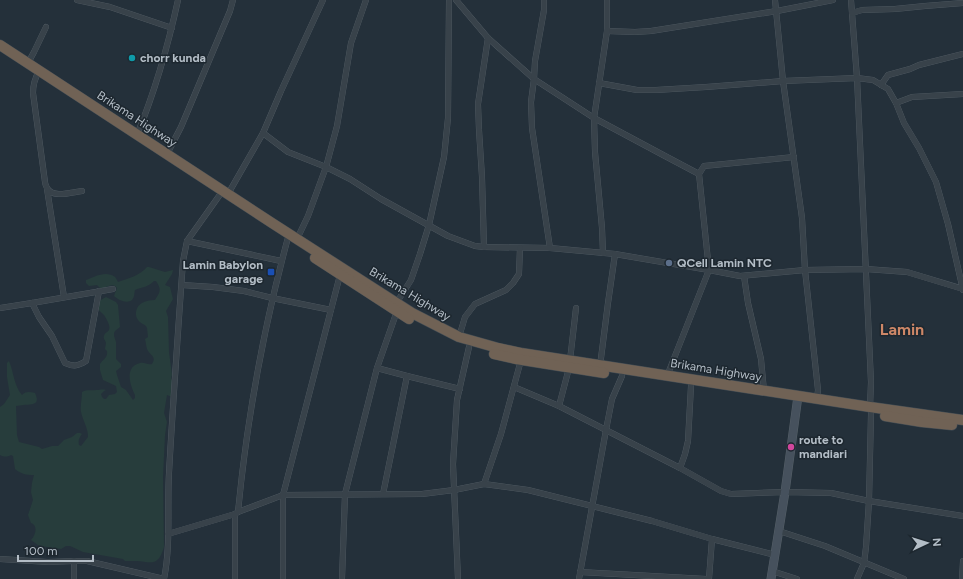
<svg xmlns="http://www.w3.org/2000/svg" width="963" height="579" font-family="Figtree,sans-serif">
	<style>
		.green { fill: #273d3c }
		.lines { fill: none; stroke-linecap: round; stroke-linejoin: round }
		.street-casing { stroke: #566068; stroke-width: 6 }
		.secondary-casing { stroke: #566068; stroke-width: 9 }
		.highway-casing { stroke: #434d55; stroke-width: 11 }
		.street { stroke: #38424a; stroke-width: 5.5 }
		.secondary { stroke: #46515d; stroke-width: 8 }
		.highway { stroke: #706255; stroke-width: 10 }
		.culture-dot { fill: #0f9aa8; stroke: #1d272f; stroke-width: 1.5 }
		.service-dot { fill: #5c6f8a; stroke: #1d272f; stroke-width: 1.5 }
		.transit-dot { fill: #1a4fb4; stroke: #1d272f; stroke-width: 1.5 }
		.hotel-dot { fill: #d1479c; stroke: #1d272f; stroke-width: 1.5 }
		.labels { text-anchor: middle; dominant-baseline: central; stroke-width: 3; stroke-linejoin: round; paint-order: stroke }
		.poi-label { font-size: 12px; font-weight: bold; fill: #b3bdc6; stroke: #1d272f; text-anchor: start }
		.street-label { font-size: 12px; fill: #b3bdc6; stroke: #1d272f }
		.district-label { font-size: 16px; font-weight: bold; fill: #cd8767; stroke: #1d272f }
	</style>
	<rect width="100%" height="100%" fill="#24303a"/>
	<!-- green -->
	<path class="green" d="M 147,267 L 149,267 L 165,272 L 173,270 L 172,274 L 165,285 L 170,287 L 173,299 L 166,311 L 168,317 L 169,352 L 172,375 L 171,378 L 173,383 L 172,397 L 167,395 L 164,413 L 167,422 L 165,435 L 163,477 L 164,547 C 158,567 152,562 136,561 C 132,561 129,561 125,561 L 123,559 L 83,552 L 70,546 L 66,546 L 61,549 L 41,546 L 38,545 L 31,540 C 36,535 38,525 31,523 L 28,515 L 33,500 L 31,492 L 32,483 L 34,475 C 26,475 21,474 15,469 L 13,456 L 11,455 C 7,457 4,457 0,455 L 0,407 L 4,404 L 10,395 L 7,377 L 7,363 L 9,361 C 14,373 14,386 22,395 C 26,391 30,392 35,393 C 41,406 31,404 23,405 C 21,405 19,406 16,406 L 17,435 L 19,442 L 39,447 L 42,449 L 52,446 L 58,446 L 64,440 L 72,437 L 77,433 L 80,433 L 82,434 C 79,438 78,440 79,445 L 81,446 L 88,437 C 88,428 83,421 81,412 C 80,406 82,399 82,392 C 88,389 90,391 96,390 C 100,390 102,389 106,390 L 104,391 L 101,394 L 102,397 L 104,399 L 106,399 L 109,395 L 115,394 L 117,392 L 116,386 L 103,380 L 100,370 L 100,364 C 103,359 108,358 107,351 L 105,349 C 105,347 106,344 106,343 C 105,339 103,339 104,336 C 105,331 111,333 109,325 C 108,322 106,318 104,315 C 99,310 97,311 99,301 L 106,297 L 116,302 L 118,305 L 120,327 L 115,331 L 114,333 L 114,336 L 116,342 L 116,359 L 121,364 L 121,367 L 116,371 L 117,375 L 121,387 L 126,390 L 133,400 L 135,398 L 135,395 C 130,385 124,367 140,363 C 144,362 148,365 152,364 C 157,356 150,356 147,349 C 146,346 146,342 145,339 L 148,337 L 147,328 L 146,326 C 144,324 140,323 138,320 C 134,315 136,306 142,303 C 145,301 150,300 155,300 C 160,292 162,290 156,281 L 154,281 C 147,288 144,286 135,290 C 134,293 135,297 132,300 C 127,304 118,300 114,296 L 117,288 C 113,282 107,287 101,289 L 97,285 L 89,286 L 86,283 L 86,280 C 94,277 106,270 115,277 C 116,278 117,280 118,282 C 127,279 141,275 147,267 Z"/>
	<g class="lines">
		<!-- street casing -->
		<g class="street-casing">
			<g id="street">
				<path d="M 77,0 L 110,7 L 172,28"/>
				<path d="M 456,0 L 488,38 L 534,79 L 594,118 L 665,156 L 699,174"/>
				<path d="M 544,0 L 544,10 L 535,61 L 534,79 L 531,102 L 532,128 L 550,248"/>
				<path d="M 775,0 L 783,81 L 802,218 L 805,270 L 818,390 L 817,399"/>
				<path d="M 851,0 L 857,78 L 871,382 L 870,407"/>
				<path d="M 852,13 L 862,10 L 895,9 L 925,6 L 963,3"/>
				<path d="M 607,31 L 635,32 L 651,31 L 777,11 L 833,0"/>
				<path d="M 28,63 L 34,52 L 46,27"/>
				<path d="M 39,71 C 35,78 33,85 33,93 L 45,182 C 45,184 46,186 47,188 C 53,199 72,192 82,191"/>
				<path d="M 599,83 L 637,90 L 656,90 L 706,87 L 783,81 L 857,78 L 873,80 L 888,89 L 896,103 L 904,123 L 919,148 L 936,182 L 948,224 L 963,290"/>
				<path d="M 881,85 L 888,75 L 910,69 L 919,65 L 963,54"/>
				<path d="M 896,103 L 912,97 L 963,94"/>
				<path d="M 263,133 L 288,152 L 326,167 L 350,179 L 381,199 L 448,236 L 475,246 L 484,247 L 550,248 L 615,254 L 709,270 L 740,276 L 805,270 L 866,269 L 907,272 L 963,289"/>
				<path d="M 137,135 C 155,91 168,46 178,0"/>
				<path d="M 167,154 L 181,127 L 230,11 L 233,0"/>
				<path d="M 47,189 L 64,297"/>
				<path d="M 228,194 L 263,133 L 281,91 L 323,0"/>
				<path d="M 297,239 L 308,216 L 326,167 L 337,126 L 351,43 L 366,0"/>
				<path d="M 187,241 L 281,261"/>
				<path d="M 484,247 L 482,177 L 479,130 L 478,104 L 488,38"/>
				<path d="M 603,253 L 602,228 L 595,152 L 594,118 L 607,31 L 607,0"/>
				<path d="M 744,276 L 748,303 L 761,359 L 764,391"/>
				<path d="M 182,285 L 213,287 L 244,291 L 272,298 L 331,310"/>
				<path d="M 397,302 L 411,280 L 420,254 L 429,225 L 444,157 L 448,118 L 449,0"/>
				<path d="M 32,303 L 39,317 L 52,336 L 65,363 C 74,367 78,366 86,361 L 99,291"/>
				<path d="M 0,308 L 32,303 L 113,289"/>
				<path d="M 459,337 L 465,317 L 475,304 L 506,290 L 513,283 L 519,274 L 520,248"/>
				<path d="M 570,360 L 576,308"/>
				<path d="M 600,366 L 608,303 L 615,254"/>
				<path d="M 377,368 L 407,376"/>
				<path d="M 667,376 L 709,270 L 699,174 L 704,166 L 794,157"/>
				<path d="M 514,387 L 559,406 L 680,468 L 721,491 L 731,494 L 785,492 L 831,493 L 869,501 L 963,516"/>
				<path d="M 559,406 L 569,368"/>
				<path d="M 680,468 L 685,454 L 688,441 L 691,386"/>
				<path d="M 484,484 L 501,434 L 521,360"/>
				<path d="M 383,494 L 407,376 L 460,389"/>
				<path d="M 238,512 C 247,418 264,325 289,234"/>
				<path d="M 235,514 L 235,579"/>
				<path d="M 779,531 L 825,546 L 904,579"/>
				<path d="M 168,534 L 235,514 L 238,512 L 283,495 L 422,494 L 454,490 L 484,484 L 528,490 L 652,521 L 712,539 L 775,555"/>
				<path d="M 0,559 L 48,562 L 74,561 L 87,561 L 164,579"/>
				<path d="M 772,571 L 797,579"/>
				<path d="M 580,572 L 706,579"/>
				<path d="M 74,579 L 74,561"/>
				<path d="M 164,579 C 171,544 167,508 169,473 C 173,402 178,331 183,261 L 187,241 L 219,196"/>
				<path d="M 283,579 L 283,495 L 340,275"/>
				<path d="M 342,579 L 345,494 L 377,368 L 397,311"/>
				<path d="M 458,579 L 453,464 L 457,400 L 469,347"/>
				<path d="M 579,579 L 606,430 L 612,399 L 622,376"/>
				<path d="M 709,579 L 712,539"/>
				<path d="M 857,579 L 864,563 L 866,547 L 869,501 L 871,414"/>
				<path d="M 962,579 L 963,561"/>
			</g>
		</g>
		<!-- secondary casing -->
		<g class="secondary-casing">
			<path id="secondary" d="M 771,579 L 785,492 L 798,396"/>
		</g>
		<!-- highway casing -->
		<g class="highway-casing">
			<g id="highway">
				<path d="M 0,45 L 272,223 L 412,313 L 459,337 L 498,348 L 521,353 L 870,407 L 963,420"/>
				<path d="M 315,258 L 409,319"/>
				<path d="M 494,354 L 516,359 L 604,373"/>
				<path d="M 885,416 L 922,422 L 952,425"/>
			</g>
		</g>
		<!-- street -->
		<use href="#street" class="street"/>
		<!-- secondary -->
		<use href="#secondary" class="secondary"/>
		<!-- highway -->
		<use href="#highway" class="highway"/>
	</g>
	<!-- markers -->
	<circle class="culture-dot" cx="132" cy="58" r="4"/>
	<circle class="service-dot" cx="669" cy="263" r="4"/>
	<rect class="transit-dot" x="267" y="268" width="8" height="8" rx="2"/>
	<circle class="hotel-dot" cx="791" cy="447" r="4"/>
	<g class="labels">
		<!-- poi labels -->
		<g class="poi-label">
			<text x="140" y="58">chorr kunda</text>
			<text x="677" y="263">QCell Lamin NTC</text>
			<text x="263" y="265" text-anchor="end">Lamin Babylon<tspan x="263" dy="14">garage</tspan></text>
			<text x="799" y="440">route to<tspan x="799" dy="14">mandiari</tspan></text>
		</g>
		<!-- street labels -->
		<g class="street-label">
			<text transform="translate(137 119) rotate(33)">Brikama Highway</text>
			<text transform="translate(410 294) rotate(31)">Brikama Highway</text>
			<text transform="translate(716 370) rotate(9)">Brikama Highway</text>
		</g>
		<!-- district labels -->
		<g class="district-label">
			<text x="902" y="329">Lamin</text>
		</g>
	</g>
	<!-- north arrow -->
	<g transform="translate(927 543) rotate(86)" stroke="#1d272f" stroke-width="3" paint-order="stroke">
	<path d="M0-3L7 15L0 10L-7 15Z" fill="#b3bdc6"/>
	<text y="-6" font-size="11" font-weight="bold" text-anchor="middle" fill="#b3bdc6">N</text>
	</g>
	<!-- scale -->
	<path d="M18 555v6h75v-6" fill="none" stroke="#b3bdc6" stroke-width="2"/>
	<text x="24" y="555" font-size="12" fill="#b3bdc6" stroke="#1d272f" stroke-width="3" paint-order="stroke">100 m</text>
</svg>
